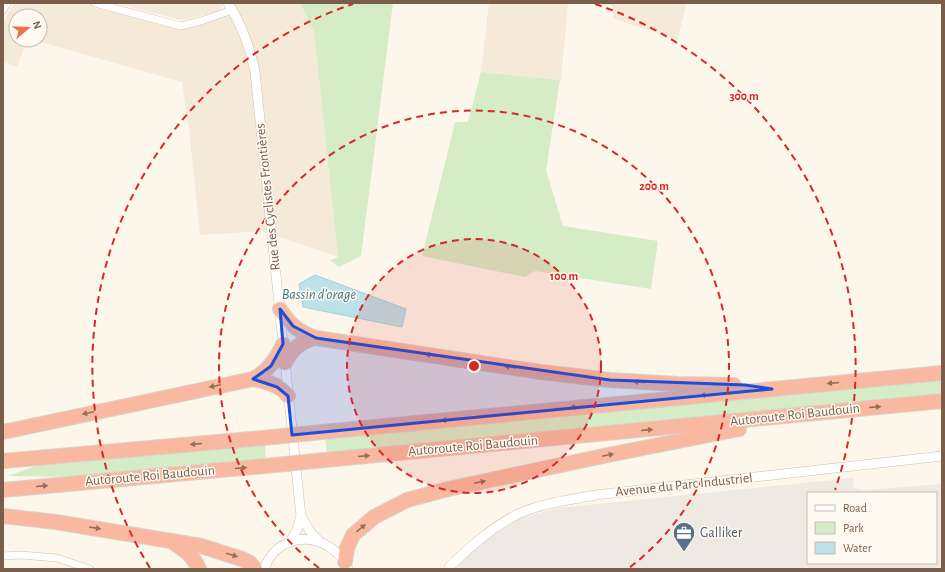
<svg xmlns="http://www.w3.org/2000/svg" width="945" height="572" font-family="'Alegreya Sans',sans-serif">
	<style>
		.residential { fill: #f5e9d8 }
		.industrial { fill: #efe9e3; fill-rule: evenodd }
		.green { fill: #d5ecc7 }
		.water { fill: #bde1e9; stroke: #a3d1db }
		.lines { fill: none; stroke-linecap: round; stroke-linejoin: round }
		.minor-casing { stroke: #d1beae; stroke-width: 8 }
		.tertiary-casing { stroke: #d1beae; stroke-width: 10 }
		.motorway-casing { stroke: #dad2cd; stroke-width: 16 }
		.minor { stroke: #fff; stroke-width: 7 }
		.tertiary { stroke: #fff; stroke-width: 9 }
		.motorway { stroke: #f9b9a0; stroke-width: 14 }
		.motorway-bridge-casing { stroke: #dad2cd; stroke-width: 16; stroke-linecap: butt }
		.motorway-bridge { stroke: #f9b9a0; stroke-width: 14 }
		.oneway { fill: #936f5c }
		.marked { fill: #1d4ed8; fill-opacity: 0.2; stroke: #1d4ed8; stroke-width: 3; stroke-linejoin: round }
		.ring { fill: none; stroke: #d62828; stroke-width: 2; stroke-dasharray: 7 5 }
		.labels { text-anchor: middle; dominant-baseline: central; stroke-width: 3; stroke-linejoin: round; paint-order: stroke }
		.street-label { font-size: 14px; fill: #7a5d4b; stroke: #fffaf1 }
		.service-label { font-size: 14px; fill: #4e5e75; stroke: #fffaf1; text-anchor: start }
		.water-label { font-size: 15px; font-style: italic; fill: #417a87; stroke: #fffaf1 }
		.centre { fill: #d62828; stroke: #fffaf1; stroke-width: 2 }
		.ring-label { font-size: 12px; text-anchor: middle; font-weight: bold; fill: #d62828; stroke: #fffaf1; stroke-width: 3; stroke-linejoin: round; paint-order: stroke }
	</style>
	<rect width="100%" height="100%" fill="#fdf6ea"/>
	<!-- residential -->
	<g class="residential">
		<path d="M 14,3 L 94,3 L 181,26 L 232,10 L 228,3 L 300,3 L 314,32 L 338,257 L 263,231 L 200,235 L 189,128 L 182,82 L 34,40 L 40,40 L 40,16 L 16,16 L 16,40 L 27,40 L 17,67 L 3,62 L 3,22 Z"/>
		<path d="M 115,3 L 221,3 L 222,6 L 219,12 L 181,20 Z"/>
		<path d="M 489,3 L 568,3 L 561,80 L 481,72 Z"/>
		<path d="M 594,3 L 687,3 L 677,40 L 613,18 L 613,6 Z"/>
	</g>
	<!-- industrial -->
	<path class="industrial" d="M 853,478 L 854,488 L 865,490 L 942,484 L 942,569 L 455,569 L 478,545 L 518,519 L 558,508 ZM 808,493 L 936,493 L 936,563 L 808,563 Z"/>
	<!-- green -->
	<g class="green">
		<path d="M 300,3 L 393,3 L 361,256 L 339,267 L 330,260 L 338,257 L 314,32 Z"/>
		<path d="M 481,72 L 560,80 L 546,170 L 563,226 L 658,241 L 651,289 L 535,271 L 525,277 L 422,256 L 455,122 L 468,122 Z"/>
		<path d="M 942,379 L 942,395 L 327,453 L 325,437 Z"/>
		<path d="M 265,442 L 266,460 L 72,477 L 8,476 L 41,464 Z"/>
	</g>
	<!-- water -->
	<path class="water" d="M 315,275 L 406,309 L 402,327 L 303,307 L 299,284 Z"/>
	<g class="lines">
		<!-- minor casing -->
		<g class="minor-casing">
			<g id="minor">
				<path d="M 95,3 L 181,26 L 201,21 L 232,10"/>
				<path d="M 3,10 L 7,3"/>
				<path d="M 3,556 L 21,555 L 57,558 L 90,569"/>
			</g>
		</g>
		<!-- tertiary casing -->
		<g class="tertiary-casing">
			<g id="tertiary">
				<path d="M 228,3 C 242,25 250,47 255,72 L 301,516 L 297,530 L 289,543"/>
				<path d="M 301,516 L 311,533 L 320,542"/>
				<path d="M 449,567 C 470,547 492,527 518,514 C 542,503 570,500 596,495 L 942,456"/>
				<path d="M 264,569 C 279,528 331,531 348,569"/>
			</g>
		</g>
		<!-- motorway casing -->
		<g class="motorway-casing">
			<g id="motorway">
				<path d="M 280,309 C 289,324 299,332 316,338 L 541,372 L 610,380 L 678,384 L 734,385"/>
				<path d="M 285,363 C 291,350 301,341 316,338"/>
				<path d="M 253,379 C 265,381 282,386 288,396"/>
				<path d="M 3,432 L 253,379 C 268,371 277,359 283,344"/>
				<path d="M 322,432 L 942,373"/>
				<path d="M 325,460 L 942,401"/>
				<path d="M 3,461 L 263,438"/>
				<path d="M 3,490 L 265,466"/>
				<path d="M 3,516 L 56,522 L 201,546 L 242,559 L 250,563 L 255,569"/>
				<path d="M 174,543 C 185,550 194,557 199,569"/>
				<path d="M 345,562 L 347,548 L 353,535 L 374,517 L 407,500 L 448,489 L 608,455 L 739,429"/>
			</g>
		</g>
		<!-- minor -->
		<use href="#minor" class="minor"/>
		<!-- tertiary -->
		<use href="#tertiary" class="tertiary"/>
		<!-- motorway -->
		<use href="#motorway" class="motorway"/>
		<!-- motorway-bridge casing -->
		<g class="motorway-bridge-casing">
			<g id="motorway-bridge">
				<path d="M 263,438 L 322,432"/>
				<path d="M 265,466 L 325,460"/>
			</g>
		</g>
		<!-- motorway-bridge -->
		<use href="#motorway-bridge" class="motorway-bridge"/>
	</g>
	<!-- one-way arrows -->
	<defs><path id="oneway-solid" d="M-6-.8H1V-3.2L6.5 0L1 3.2V.8H-6Z"/></defs>
	<g class="oneway">
		<use href="#oneway-solid" transform="translate(431 355) rotate(-172)"/>
		<use href="#oneway-solid" transform="translate(510 367) rotate(-172)"/>
		<use href="#oneway-solid" transform="translate(639 382) rotate(-176)"/>
		<use href="#oneway-solid" transform="translate(833 383) rotate(175)"/>
		<use href="#oneway-solid" transform="translate(215 386) rotate(168)"/>
		<use href="#oneway-solid" transform="translate(706 395) rotate(175)"/>
		<use href="#oneway-solid" transform="translate(576 407) rotate(175)"/>
		<use href="#oneway-solid" transform="translate(875 407) rotate(-5)"/>
		<use href="#oneway-solid" transform="translate(88 413) rotate(168)"/>
		<use href="#oneway-solid" transform="translate(447 420) rotate(175)"/>
		<use href="#oneway-solid" transform="translate(647 430) rotate(-5)"/>
		<use href="#oneway-solid" transform="translate(196 444) rotate(175)"/>
		<use href="#oneway-solid" transform="translate(608 455) rotate(-12)"/>
		<use href="#oneway-solid" transform="translate(364 456) rotate(-5)"/>
		<use href="#oneway-solid" transform="translate(241 468) rotate(-5)"/>
		<use href="#oneway-solid" transform="translate(480 482) rotate(-12)"/>
		<use href="#oneway-solid" transform="translate(42 486) rotate(-5)"/>
		<use href="#oneway-solid" transform="translate(95 528) rotate(9)"/>
		<use href="#oneway-solid" transform="translate(361 528) rotate(-39)"/>
		<use href="#oneway-solid" transform="translate(232 555) rotate(17)"/>
	</g>
	<!-- marked area -->
	<path class="marked" d="M 280,309 L 293,326 L 316,338 L 610,380 L 745,385 L 772,389 L 292,435 L 288,396 L 277,387 L 253,379 L 271,366 L 283,344 Z"/>
	<!-- distance rings -->
	<circle cx="474" cy="366" r="127" fill="#d62828" fill-opacity=".12"/>
	<g class="ring">
		<circle cx="474" cy="366" r="127"/>
		<path d="M319 568A255 255 0 1 1 629 568"/>
		<path d="M150 568A382 382 0 0 1 353 4M595 4A382 382 0 0 1 835 490"/>
	</g>
	<!-- icons -->
	<defs>
		<g id="office-pin" transform="scale(1.15)"><path d="M0 17L-7.5 6A9.5 9.5 0 1 1 7.5 6Z" fill="#5c6f8a" stroke="#fffaf1"/><path d="M-6-3h4V-5.5h4V-3h4V5H-6ZM-1-4.5V-3h2v-1.5ZM-6 0V1H6V0Z" fill="#fff"/></g>
	</defs>
	<g fill-rule="evenodd">
		<use href="#office-pin" x="684" y="533"/>
	</g>
	<g class="labels">
		<!-- street labels -->
		<g class="street-label">
			<text transform="translate(268 197) rotate(-96)">Rue des Cyclistes Frontières</text>
			<text transform="translate(795 415) rotate(-6)">Autoroute Roi Baudouin</text>
			<text transform="translate(473 446) rotate(-5)">Autoroute Roi Baudouin</text>
			<text transform="translate(150 476) rotate(-5)">Autoroute Roi Baudouin</text>
			<text transform="translate(684 485) rotate(-6)">Avenue du Parc Industriel</text>
		</g>
		<!-- service labels -->
		<g class="service-label">
			<text x="700" y="533">Galliker</text>
		</g>
		<!-- water labels -->
		<g class="water-label">
			<text x="319" y="294">Bassin d'orage</text>
		</g>
	</g>
	<circle cx="474" cy="366" r="6" class="centre"/>
	<g class="ring-label">
		<text x="744" y="100">300 m</text>
		<text x="654" y="190">200 m</text>
		<text x="564" y="280">100 m</text>
	</g>
	<!-- border -->
	<rect width="945" height="572" fill="none" stroke="#7a5d4b" stroke-width="8"/>
	<!-- legend -->
	<rect x="807" y="492" width="130" height="72" fill="#fffaf1" stroke="#cabbaf"/>
	<rect x="815" y="505" width="20" height="6" fill="#ffffff" stroke="#cabbaf"/>
	<text x="843" y="512" font-size="12" fill="#7a5d4b">Road</text>
	<rect x="815" y="522" width="20" height="12" fill="#d5ecc7" stroke="#cabbaf"/>
	<text x="843" y="532" font-size="12" fill="#7a5d4b">Park</text>
	<rect x="815" y="542" width="20" height="12" fill="#bde1e9" stroke="#cabbaf"/>
	<text x="843" y="552" font-size="12" fill="#7a5d4b">Water</text>
	<!-- north arrow -->
	<g transform="translate(28 28) rotate(71)"><circle r="19" fill="#fffaf1" stroke="#cabbaf"/>
	<path d="M0-3L7 15L0 10L-7 15Z" fill="#ea734c"/>
	<text y="-6" font-size="11" font-weight="bold" text-anchor="middle" fill="#7a5d4b">N</text>
	</g>
</svg>
